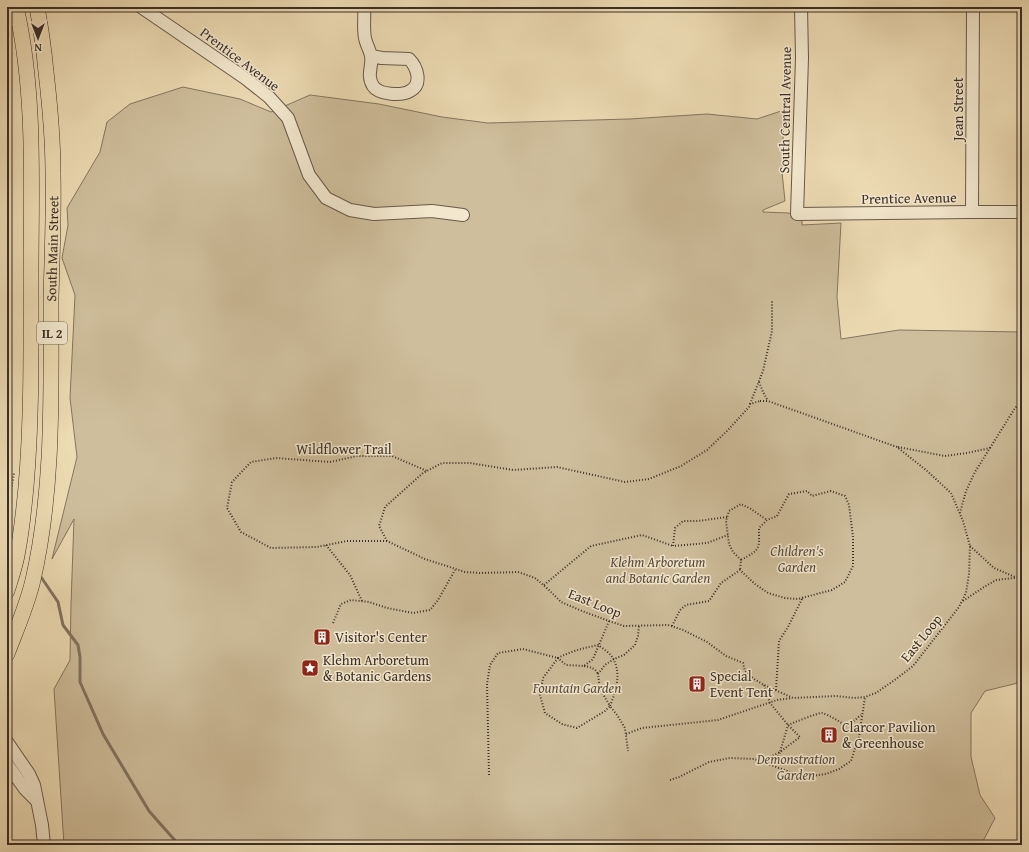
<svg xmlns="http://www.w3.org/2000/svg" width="1029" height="852" font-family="'Gentium Book Plus',serif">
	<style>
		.green { fill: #cfbe9c; stroke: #847662 }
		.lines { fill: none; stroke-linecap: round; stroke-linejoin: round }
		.stream { stroke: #81735f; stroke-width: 3 }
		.minor-casing { stroke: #675a4b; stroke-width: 14 }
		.major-casing { stroke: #3a2f28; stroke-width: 16 }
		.path { stroke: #3a2f28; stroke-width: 2; stroke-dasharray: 1 2; stroke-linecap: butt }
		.minor { stroke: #f3e8ce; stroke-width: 12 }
		.major { stroke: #eddbb4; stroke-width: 15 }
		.labels { text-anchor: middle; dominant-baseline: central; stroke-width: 3; stroke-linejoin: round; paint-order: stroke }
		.shield { fill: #f3e8ce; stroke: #72665a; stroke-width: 1 }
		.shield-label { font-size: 13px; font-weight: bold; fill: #3a2f28 }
		.street-label { font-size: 14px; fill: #3a2f28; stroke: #f3e8ce }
		.park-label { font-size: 14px; font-style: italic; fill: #584c3f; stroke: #f3e8ce }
		.poi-label { font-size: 14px; fill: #3a2f28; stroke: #f3e8ce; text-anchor: start }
	</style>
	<rect width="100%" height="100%" fill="#eddbb4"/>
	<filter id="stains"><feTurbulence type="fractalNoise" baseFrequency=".005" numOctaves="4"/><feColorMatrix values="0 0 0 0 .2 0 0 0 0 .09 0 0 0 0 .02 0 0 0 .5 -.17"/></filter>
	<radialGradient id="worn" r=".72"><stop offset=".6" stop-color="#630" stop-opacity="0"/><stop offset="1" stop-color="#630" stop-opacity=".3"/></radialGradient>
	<!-- green -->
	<path class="green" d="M 183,87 L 240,99 L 271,112 L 310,95 L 379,104 L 442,117 L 488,123 L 629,119 L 707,114 L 757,119 L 784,110 L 782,172 L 785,201 L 763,210 L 763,212 L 789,213 L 802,221 L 802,225 L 841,223 L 837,297 L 841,339 L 899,330 L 1022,332 L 1022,682 L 985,691 L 971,713 L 971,757 L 980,795 L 995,818 L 981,845 L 64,845 L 54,689 L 70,660 L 71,604 L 74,519 L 52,559 L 77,457 L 70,398 L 75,295 L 62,258 L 68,225 L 67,208 L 100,152 L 107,122 L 130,104 Z"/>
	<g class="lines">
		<!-- stream -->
		<path class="stream" d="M 41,577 L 58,602 L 63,625 L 78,645 L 80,657 L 80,682 L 103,734 L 149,811 L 179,845"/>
		<!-- minor casing -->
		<g class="minor-casing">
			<g id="minor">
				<path d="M 141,7 L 245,78 L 269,97 L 288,118 L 309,175 L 326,198 L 350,210 L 374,214 L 432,211 L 463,215"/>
				<path d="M 364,7 C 365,17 363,28 365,38 C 366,44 370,50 371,56 C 373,66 366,75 373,86 C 379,95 402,96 410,91 C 423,84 417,67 409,59 L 382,58 L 371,56"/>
				<path d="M 801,7 L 802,58 L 797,214 L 972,212 L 1022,212"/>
				<path d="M 972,212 L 973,7"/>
				<path d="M 7,742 L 29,774 L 34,785 L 42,825 L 44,845"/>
				<path d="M 7,764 L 25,789 L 37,801"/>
			</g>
		</g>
		<!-- major casing -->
		<g class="major-casing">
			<g id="major">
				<path d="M 7,591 C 11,578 16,564 18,550 C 22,529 24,508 26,487 C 32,417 31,346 31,275 C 31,187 36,94 16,7"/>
				<path id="s1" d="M 7,654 C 16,630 27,606 33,580 C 54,488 51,393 51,299 C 52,257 54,215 53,174 C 53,140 50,106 46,72 C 44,50 41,29 37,7"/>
			</g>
		</g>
		<!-- path -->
		<g class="path">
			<path d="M 759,382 L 763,392 L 768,401"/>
			<path d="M 760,401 L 768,401 L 897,447 L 926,470 L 951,493 L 963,521 L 970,546 L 969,574 L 966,593 L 959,607 L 913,666 L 896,679 L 876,693 L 865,697 L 854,698 L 836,696 L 793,698 L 764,685 L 754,679 L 745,671 L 743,663 L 726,656 L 707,642 L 683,630 L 668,625 L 624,626 L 609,621 L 582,611 L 561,602 L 549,590 L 535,578 L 518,572 L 481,573 L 465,572 L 425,559 L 387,541 L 379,526 L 385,507 L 423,473 L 442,463 L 470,463 L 513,470 L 557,467 L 625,482 L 649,479 L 681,466 L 707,450 L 728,430 L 749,407 L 750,404 Z"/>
			<path d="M 750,404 L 763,371 L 772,331 L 772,301"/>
			<path d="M 898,447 L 945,456 L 967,453 L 990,448 L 975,472 L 966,491 L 960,513"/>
			<path d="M 990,448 L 1015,408 L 1022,402"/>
			<path d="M 7,513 L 14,473"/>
			<path d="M 727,517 L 698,521 L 683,521 L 675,528 L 673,546 L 707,543 L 728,535"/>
			<path d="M 387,541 L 347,541 L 317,547 L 271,548 L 241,532 L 227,508 L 232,482 L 251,462 L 276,458 L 330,462 L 357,456 L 392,456 L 427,471"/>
			<path d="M 326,545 L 350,575 L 362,601"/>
			<path d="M 970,546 L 994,568 L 1015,577"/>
			<path d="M 741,560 L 733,552 L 729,544 L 726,521 L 729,511 L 741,504 L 751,509 L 767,520"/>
			<path d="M 544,585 L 591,546 L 642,535 L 673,546"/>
			<path d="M 963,601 L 984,587 L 996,580 L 1022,577"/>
			<path d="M 609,621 L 593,659 L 584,666 L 566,665 L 558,658 C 571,651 584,648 598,645 C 604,649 611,654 614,660 C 621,675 616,691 610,706 L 600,689 L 598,674 L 605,665 L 614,659 L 624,655 L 635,645 L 638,636 L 639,626"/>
			<path d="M 333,623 L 341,604 L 351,600 L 369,602 L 387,608 L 413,613 L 430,610 L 438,600 L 455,570"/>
			<path d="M 672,626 L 680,610 L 686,605 L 709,601 L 721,583 L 740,570 L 755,584 L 768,593 L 785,598 L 798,599 L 832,590 L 845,582 L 853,566 L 853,537 L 849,505 L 845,496 L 831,491 L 812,496 L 807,491 L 789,494 L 777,516 L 767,520 L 759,528 C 759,550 761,549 741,560 L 740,570"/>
			<path d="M 584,666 C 590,667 595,668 598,674"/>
			<path d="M 764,685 L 770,703 L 788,725 L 800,737 L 780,752 L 774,766"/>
			<path d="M 776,690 L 779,641 L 788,627 L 803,597"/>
			<path d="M 626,734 L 642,728 L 718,720 L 777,700 L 792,698"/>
			<path d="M 762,761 L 780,752 L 788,725 C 793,723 817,713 822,713 C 830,715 838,721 845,725 L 851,723 L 861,715"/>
			<path d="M 489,775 L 487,684 L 490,665 L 498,653 L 523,649 L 558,658 L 543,678 L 540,695 L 545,713 L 562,724 L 577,728 L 605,711 L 610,706 L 617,715 L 625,728 L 628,751"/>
			<path d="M 670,780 L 679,777 L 709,762 L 730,758 L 754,759 L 790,772 L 810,776 L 826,774 L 839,769 L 851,761 L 859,737 L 865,697"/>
		</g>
		<!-- minor -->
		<use href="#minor" class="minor"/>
		<!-- major -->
		<use href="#major" class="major"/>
	</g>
	<!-- icons -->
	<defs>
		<g id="building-square" transform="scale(0.9)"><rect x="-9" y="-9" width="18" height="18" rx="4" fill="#8f2418" stroke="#f3e8ce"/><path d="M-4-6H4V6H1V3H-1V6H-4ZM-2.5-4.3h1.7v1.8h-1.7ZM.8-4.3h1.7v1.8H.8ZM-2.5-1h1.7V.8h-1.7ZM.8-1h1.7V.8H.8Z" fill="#fff"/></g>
		<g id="sight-square" transform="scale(0.9)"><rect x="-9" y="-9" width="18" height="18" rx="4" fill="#8f2418" stroke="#f3e8ce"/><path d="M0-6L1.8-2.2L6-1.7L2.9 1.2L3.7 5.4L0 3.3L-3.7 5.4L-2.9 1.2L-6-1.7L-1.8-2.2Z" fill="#fff"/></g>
	</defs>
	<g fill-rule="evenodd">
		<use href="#building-square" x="322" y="637"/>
		<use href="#sight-square" x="310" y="668"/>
		<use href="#building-square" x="697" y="684"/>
		<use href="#building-square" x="829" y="735"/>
	</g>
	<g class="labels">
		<!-- shield labels -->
		<rect class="shield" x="37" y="322" width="30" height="22" rx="3"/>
		<g class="shield-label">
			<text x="52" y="333">IL 2</text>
		</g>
		<!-- street labels -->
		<g class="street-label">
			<text transform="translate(240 59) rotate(37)">Prentice Avenue</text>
			<text transform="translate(958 109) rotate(-90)">Jean Street</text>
			<text transform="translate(785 110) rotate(-89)">South Central Avenue</text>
			<text transform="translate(909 198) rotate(-1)">Prentice Avenue</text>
			<text stroke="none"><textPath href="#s1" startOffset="411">South Main Street</textPath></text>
			<text x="344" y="449">Wildflower Trail</text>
			<text transform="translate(595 603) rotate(22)">East Loop</text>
			<text transform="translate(921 638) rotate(-51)">East Loop</text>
		</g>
		<!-- park labels -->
		<g class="park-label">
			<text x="797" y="551">Children's<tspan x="797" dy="16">Garden</tspan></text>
			<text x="658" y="562">Klehm Arboretum<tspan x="658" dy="16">and Botanic Garden</tspan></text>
			<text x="577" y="688">Fountain Garden</text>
			<text x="796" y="759">Demonstration<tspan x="796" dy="16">Garden</tspan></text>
		</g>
		<!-- poi labels -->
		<g class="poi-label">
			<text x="335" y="637">Visitor's Center</text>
			<text x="323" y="660">Klehm Arboretum<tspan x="323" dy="16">&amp; Botanic Gardens</tspan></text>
			<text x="710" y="676">Special<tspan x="710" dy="16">Event Tent</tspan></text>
			<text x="842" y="727">Clarcor Pavilion<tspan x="842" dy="16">&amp; Greenhouse</tspan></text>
		</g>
	</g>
	<!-- margin -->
	<rect width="1029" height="852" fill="none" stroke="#eddbb4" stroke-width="24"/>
	<rect x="8" y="8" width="1013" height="836" fill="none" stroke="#3a2f28" stroke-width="2"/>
	<rect x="12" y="12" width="1005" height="828" fill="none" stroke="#3a2f28"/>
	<!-- north arrow -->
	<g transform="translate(38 38) rotate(180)" stroke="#f3e8ce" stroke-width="3" paint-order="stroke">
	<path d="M0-3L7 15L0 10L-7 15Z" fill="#3a2f28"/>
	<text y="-6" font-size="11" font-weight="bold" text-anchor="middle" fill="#3a2f28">N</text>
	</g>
	<rect width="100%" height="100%" filter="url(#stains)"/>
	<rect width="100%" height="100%" fill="url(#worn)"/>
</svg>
